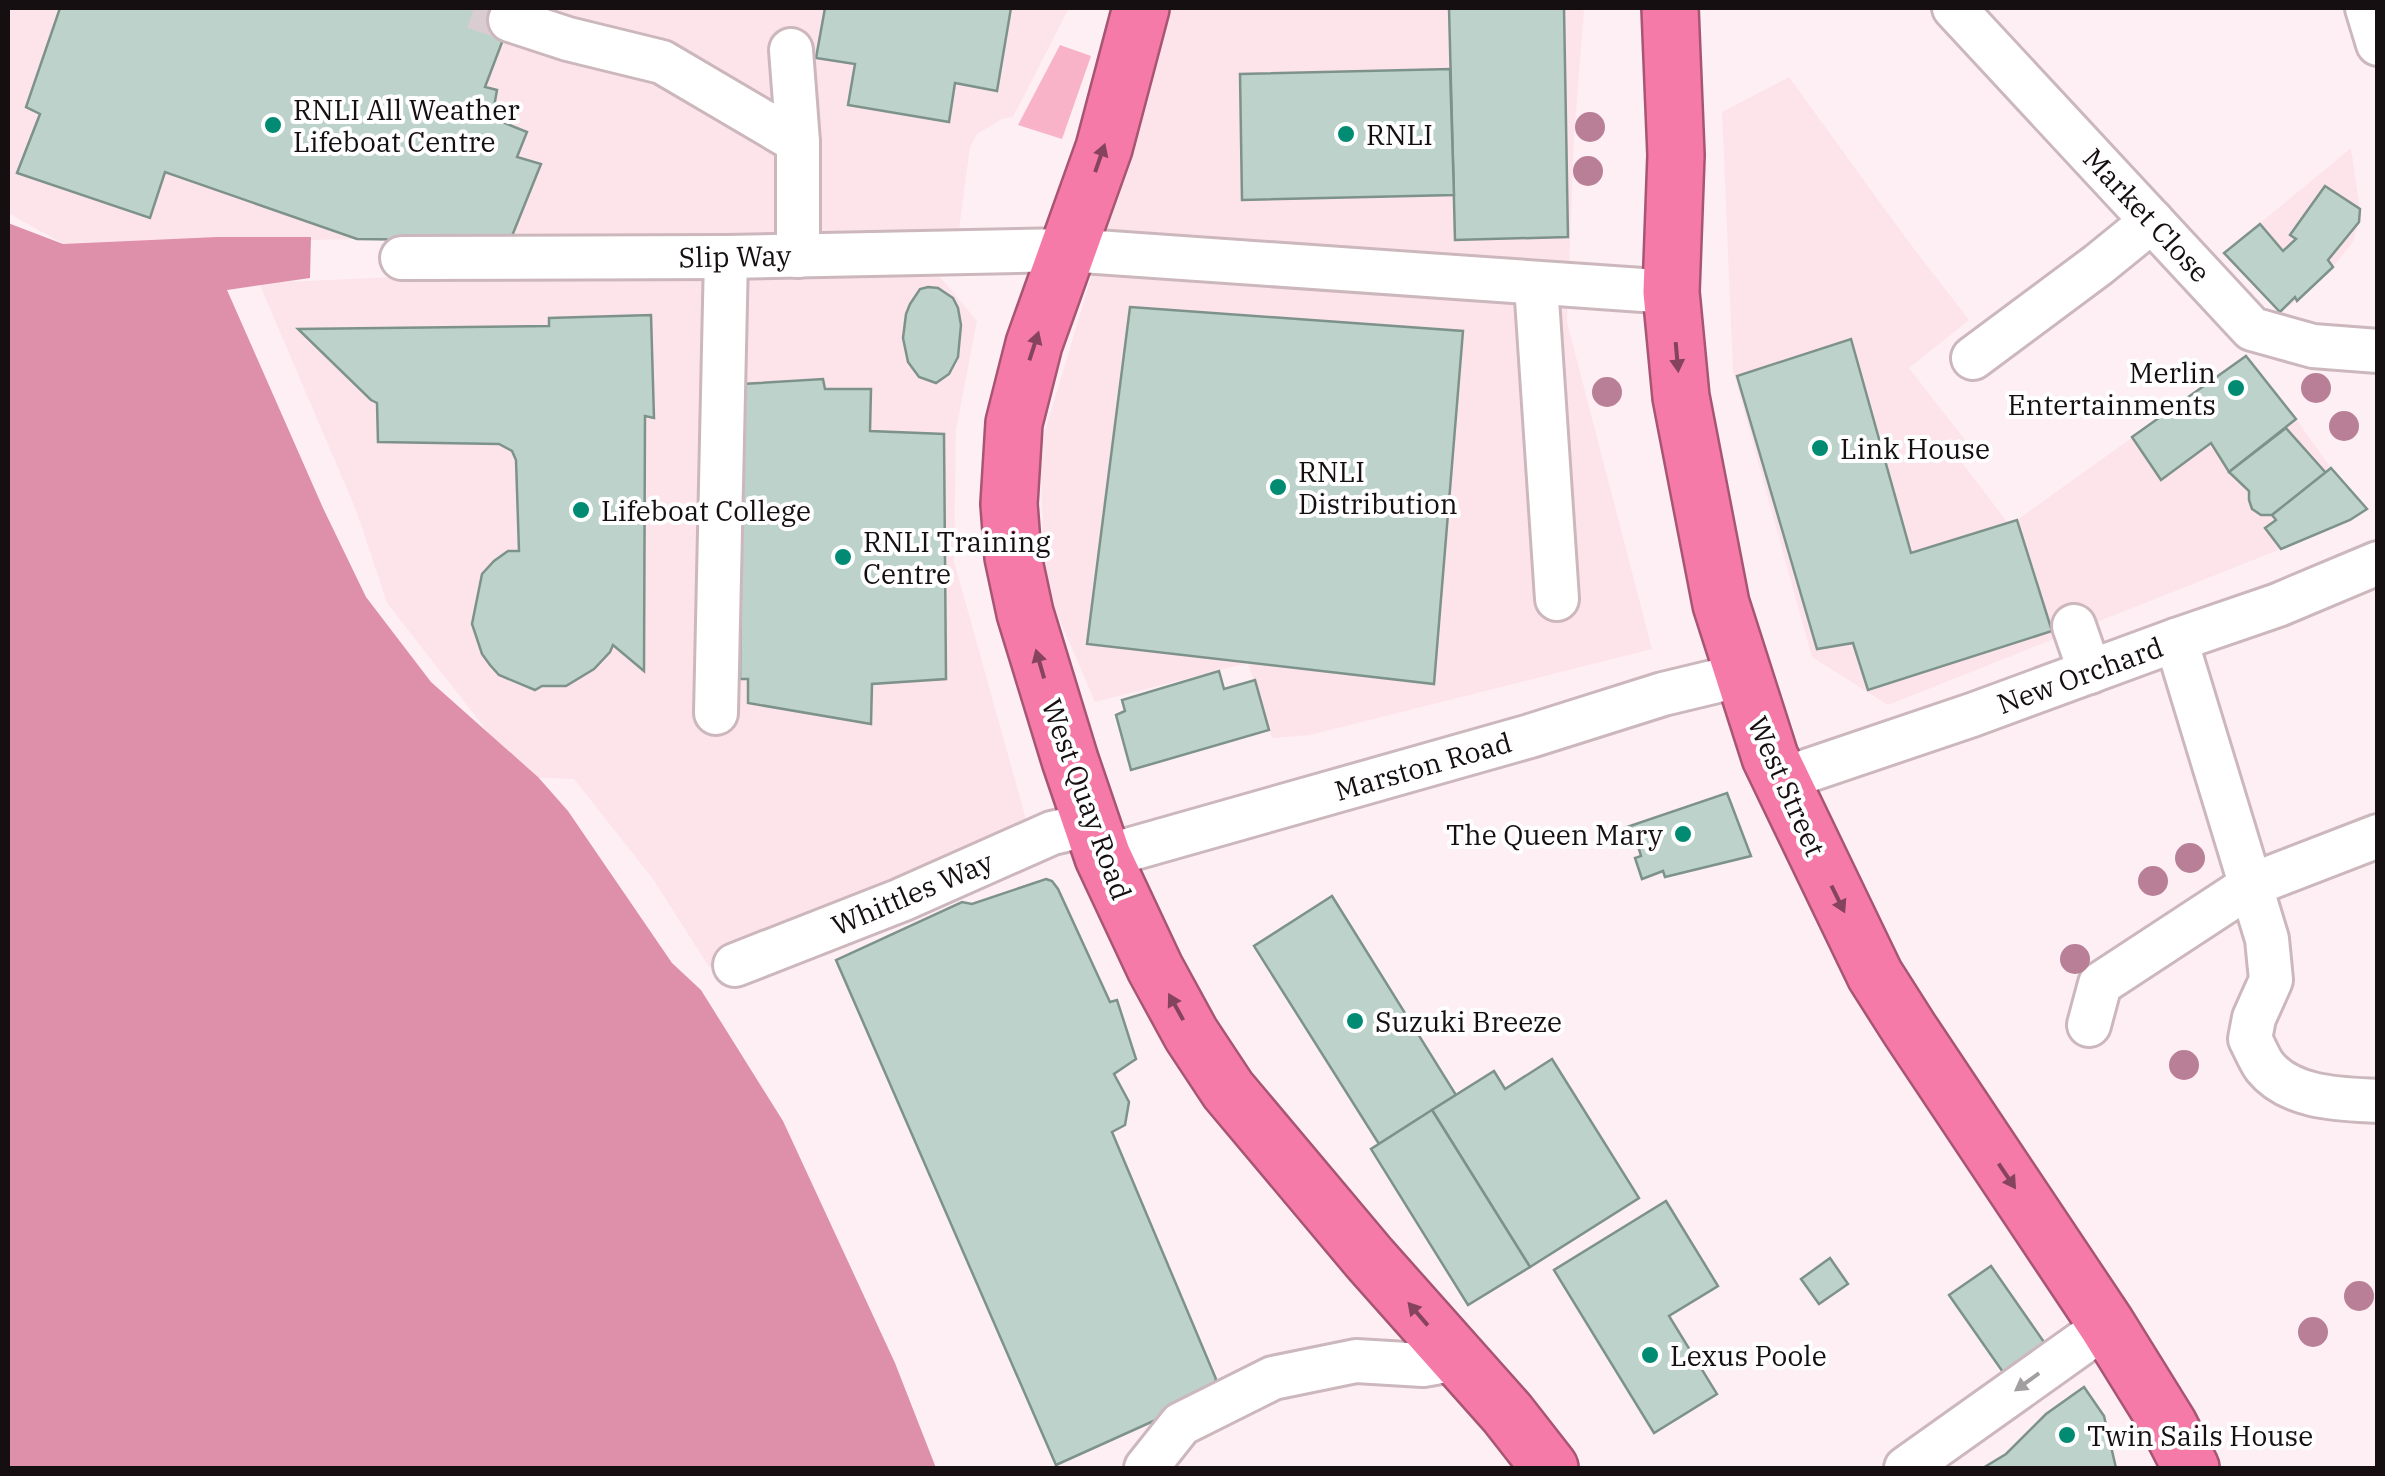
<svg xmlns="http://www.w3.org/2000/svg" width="2385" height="1476" font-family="'IBM Plex Serif',serif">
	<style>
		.built { fill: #fde4eb }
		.green { fill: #f8b3c8 }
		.water { fill: #de90aa }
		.building { fill: #bcd2cb; stroke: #7e928c; stroke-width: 2.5 }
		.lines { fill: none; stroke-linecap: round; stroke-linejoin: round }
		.minor-tunnel { stroke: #dacdd1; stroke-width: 42; stroke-dasharray: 42 21; stroke-linecap: butt }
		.minor-casing { stroke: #ccb7bd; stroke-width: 48 }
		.highway-casing { stroke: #a85573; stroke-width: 60 }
		.minor { stroke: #fff; stroke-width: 42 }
		.highway { stroke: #f67aa8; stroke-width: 55 }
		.tree { fill: #b87f96 }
		.oneway { fill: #86445c }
		.oneway2 { fill: #a29fa0 }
		.poi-dot { fill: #008b72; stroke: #fff; stroke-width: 4 }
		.labels { text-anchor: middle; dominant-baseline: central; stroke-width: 8; stroke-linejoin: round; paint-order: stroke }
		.poi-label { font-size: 28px; fill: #160f11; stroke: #fff; text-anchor: start }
		.street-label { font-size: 28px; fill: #160f11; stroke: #fff }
	</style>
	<rect width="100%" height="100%" fill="#fdeff3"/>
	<!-- built -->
	<g class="built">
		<path d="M 8,8 L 1069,8 L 1013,117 L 1002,119 L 977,134 L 970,147 L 956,252 L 387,238 L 69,247 L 8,213 Z"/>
		<path d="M 1169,8 L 1584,8 L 1574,138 L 1567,322 L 1652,649 L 1310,735 L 1272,738 L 1248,663 L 1095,702 L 1045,586 L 1040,448 L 1146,94 Z"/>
		<path d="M 1789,77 L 1905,237 L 1969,320 L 1909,368 L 1976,454 L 1963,464 L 2008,523 L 2017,520 L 2246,356 L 2296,419 L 2331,468 L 2367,509 L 2350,520 L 2281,549 L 1888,705 L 1812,657 L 1733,371 L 1722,112 Z"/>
		<path d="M 2351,148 L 2360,209 L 2359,222 L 2353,242 L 2333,267 L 2297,301 L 2280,312 L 2224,253 Z"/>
		<path d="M 859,262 L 941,278 L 977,321 L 956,430 L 954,561 L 1029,830 L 709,967 L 653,879 L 574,779 L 523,777 L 387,603 L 356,510 L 259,283 L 576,269 Z"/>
	</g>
	<!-- green -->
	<path class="green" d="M 1060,45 L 1091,56 L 1062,139 L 1018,125 Z"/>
	<!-- water -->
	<path class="water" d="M 8,223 L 63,244 L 217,237 L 311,237 L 310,278 L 227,290 L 323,508 L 366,597 L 431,682 L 538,777 L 568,811 L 672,963 L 701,990 L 783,1121 L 895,1363 L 936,1468 L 8,1468 Z"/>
	<!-- building -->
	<g class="building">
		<path d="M 60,8 L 515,8 L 485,87 L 497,90 L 492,118 L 527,132 L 517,157 L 541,164 L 510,241 L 357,239 L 165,172 L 150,218 L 17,173 L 40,114 L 26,107 Z"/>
		<path d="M 825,8 L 1011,8 L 997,91 L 955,83 L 949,122 L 848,105 L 855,64 L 816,58 Z"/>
		<path d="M 1449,8 L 1564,8 L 1568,237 L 1455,240 Z"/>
		<path d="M 1450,69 L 1454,195 L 1242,200 L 1240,74 Z"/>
		<path d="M 2325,186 L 2360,209 L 2359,222 L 2328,260 L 2333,267 L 2297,301 L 2295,297 L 2280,312 L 2224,253 L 2260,224 L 2283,251 L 2296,239 L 2290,235 Z"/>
		<path d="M 928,287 L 938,288 L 953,298 L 958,308 L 961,325 L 958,357 L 949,374 L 936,383 L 919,377 L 908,362 L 903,338 L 906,314 L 910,304 L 920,289 Z"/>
		<path d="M 1130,307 L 1463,331 L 1434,684 L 1087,644 Z"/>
		<path d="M 651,315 L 654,418 L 645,416 L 644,671 L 613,645 L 610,652 L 594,669 L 566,686 L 542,686 L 535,690 L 499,675 L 490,665 L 482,654 L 472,624 L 482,574 L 494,561 L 508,551 L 519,551 L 516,460 L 512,451 L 499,444 L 378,442 L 377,403 L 371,400 L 298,329 L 549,326 L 549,318 Z"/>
		<path d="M 1851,339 L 1911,553 L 2017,520 L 2052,631 L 1868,690 L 1853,643 L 1817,649 L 1737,376 Z"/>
		<path d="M 2246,356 L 2296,419 L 2229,472 L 2211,443 L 2161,480 L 2132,437 Z"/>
		<path d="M 823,379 L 825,389 L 871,389 L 870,431 L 944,434 L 946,679 L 872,684 L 871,724 L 748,703 L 748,679 L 740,679 L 742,384 Z"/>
		<path d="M 2286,428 L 2326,473 L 2272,515 L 2261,515 L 2252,509 L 2249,500 L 2249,491 L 2229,472 Z"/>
		<path d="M 2331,468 L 2367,509 L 2350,520 L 2281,549 L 2265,528 L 2276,520 L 2272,515 Z"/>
		<path d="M 1219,671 L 1224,689 L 1255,680 L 1269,730 L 1131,770 L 1116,715 L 1125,711 L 1122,700 Z"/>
		<path d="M 1727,793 L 1751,856 L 1665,877 L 1663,871 L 1642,879 L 1635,858 L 1641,856 L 1636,839 L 1626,843 L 1621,829 Z"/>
		<path d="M 1046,879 L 1052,881 L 1058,889 L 1110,1002 L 1117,1000 L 1136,1059 L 1114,1074 L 1129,1102 L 1125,1125 L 1112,1132 L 1216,1379 L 1209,1396 L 1056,1465 L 836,960 L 962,902 L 972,904 Z"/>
		<path d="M 1332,896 L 1456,1095 L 1379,1144 L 1254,946 Z"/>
		<path d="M 1552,1059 L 1639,1198 L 1530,1267 L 1432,1110 L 1494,1071 L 1505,1089 Z"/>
		<path d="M 1432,1110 L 1530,1267 L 1468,1305 L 1371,1149 Z"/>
		<path d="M 1666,1201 L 1718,1286 L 1669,1316 L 1717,1394 L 1654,1433 L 1554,1270 Z"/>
		<path d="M 1830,1258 L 1848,1284 L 1819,1304 L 1801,1279 Z"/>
		<path d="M 1991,1266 L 2046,1345 L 2005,1375 L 1949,1295 Z"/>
		<path d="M 2084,1387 L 2104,1416 L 2116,1468 L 1983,1468 L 2006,1454 L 2046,1414 Z"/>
	</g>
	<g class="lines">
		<!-- minor-tunnel -->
		<path class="minor-tunnel" d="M 474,8 L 510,20"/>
		<!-- minor casing -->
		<g class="minor-casing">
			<g id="minor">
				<path d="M 1954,8 L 2252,329 L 2313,346 L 2378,351"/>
				<path d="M 2367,8 L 2378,44"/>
				<path d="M 510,20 L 568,39 L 662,62 L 798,142 L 798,256"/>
				<path d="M 791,50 L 798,142"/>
				<path d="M 402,258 L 726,257 L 1068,250 L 1671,292"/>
				<path d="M 1536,284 L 1557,599"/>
				<path d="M 1973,358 L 2098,265 L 2152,221"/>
				<path d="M 2074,626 L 2090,672"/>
				<path d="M 2176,640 L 2267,939 L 2271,980 L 2254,1018 L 2250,1039 C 2255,1048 2259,1059 2265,1067 C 2291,1099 2341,1099 2378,1101"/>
				<path d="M 716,713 L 726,257"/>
				<path d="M 1780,780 L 1972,715 L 2176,640 L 2278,605 L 2378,563"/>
				<path d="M 1103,857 L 1530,736 L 1663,694 L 1742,675"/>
				<path d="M 735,965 L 901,900 L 1052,833 L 1091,824"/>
				<path d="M 2089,1025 L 2100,984 L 2251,885 L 2378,836"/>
				<path d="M 1146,1468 L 1181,1424 L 1273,1378 L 1356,1361 L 1423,1365 L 1458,1359"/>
				<path d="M 1906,1468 L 2107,1325"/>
			</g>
		</g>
		<!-- highway casing -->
		<g class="highway-casing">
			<g id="highway">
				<path d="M 1141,8 L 1104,148 L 1034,344 L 1014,423 L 1009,504 L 1013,557 L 1025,613 L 1070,760 L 1103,857 L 1155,968 L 1191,1034 L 1228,1090 L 1370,1259 L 1507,1413 L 1550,1468"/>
				<path d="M 1670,8 L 1676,155 L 1671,292 L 1681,397 L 1721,604 L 1770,757 L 1875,975 L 1910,1030 L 2107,1325 L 2169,1425 L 2191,1468"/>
			</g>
		</g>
		<!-- minor -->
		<use href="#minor" class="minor"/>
		<!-- highway -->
		<use href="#highway" class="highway"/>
	</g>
	<!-- trees -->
	<g class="tree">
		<circle cx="1590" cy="127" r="15"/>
		<circle cx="1588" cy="171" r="15"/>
		<circle cx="2316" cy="388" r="15"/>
		<circle cx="1607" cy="392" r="15"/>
		<circle cx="2344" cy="426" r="15"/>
		<circle cx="2190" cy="858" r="15"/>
		<circle cx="2153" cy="881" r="15"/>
		<circle cx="2075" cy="959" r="15"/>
		<circle cx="2184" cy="1065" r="15"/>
		<circle cx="2359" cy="1296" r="15"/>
		<circle cx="2313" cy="1332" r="15"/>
	</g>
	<!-- one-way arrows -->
	<defs><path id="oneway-solid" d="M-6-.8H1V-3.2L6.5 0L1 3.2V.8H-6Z" transform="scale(2.5)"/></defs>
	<g class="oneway">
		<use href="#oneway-solid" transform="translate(1100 158) rotate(-71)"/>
		<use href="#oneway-solid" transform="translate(1034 346) rotate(-72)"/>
		<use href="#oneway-solid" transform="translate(1677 357) rotate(85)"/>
		<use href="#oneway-solid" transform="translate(1040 664) rotate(-106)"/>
		<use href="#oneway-solid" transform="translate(1838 899) rotate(64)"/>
		<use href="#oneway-solid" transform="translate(1176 1007) rotate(-119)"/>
		<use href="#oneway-solid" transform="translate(2007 1176) rotate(56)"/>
		<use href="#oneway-solid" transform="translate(1418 1314) rotate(-131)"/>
	</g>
	<use class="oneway2" href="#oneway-solid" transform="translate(2027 1382) rotate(144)"/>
	<!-- markers -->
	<g class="poi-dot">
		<circle cx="273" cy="125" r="10"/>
		<circle cx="1346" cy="134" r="10"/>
		<circle cx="2236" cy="388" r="10"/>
		<circle cx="1820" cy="448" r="10"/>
		<circle cx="1278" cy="487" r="10"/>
		<circle cx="581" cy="510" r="10"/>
		<circle cx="843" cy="557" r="10"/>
		<circle cx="1683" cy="834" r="10"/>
		<circle cx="1355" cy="1021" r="10"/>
		<circle cx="1650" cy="1355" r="10"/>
		<circle cx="2067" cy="1435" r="10"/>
	</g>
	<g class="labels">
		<!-- poi labels -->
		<g class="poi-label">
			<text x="293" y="109">RNLI All Weather<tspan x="293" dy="32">Lifeboat Centre</tspan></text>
			<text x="1366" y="134">RNLI</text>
			<text x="2216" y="372" text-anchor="end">Merlin<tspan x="2216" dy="32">Entertainments</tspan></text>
			<text x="1840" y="448">Link House</text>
			<text x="1298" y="471">RNLI<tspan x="1298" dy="32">Distribution</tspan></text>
			<text x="601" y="510">Lifeboat College</text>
			<text x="863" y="541">RNLI Training<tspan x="863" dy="32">Centre</tspan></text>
			<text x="1663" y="834" text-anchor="end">The Queen Mary</text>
			<text x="1375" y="1021">Suzuki Breeze</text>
			<text x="1670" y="1355">Lexus Poole</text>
			<text x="2087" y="1435">Twin Sails House</text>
		</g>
		<!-- street labels -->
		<g class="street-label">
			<text transform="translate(2147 215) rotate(47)">Market Close</text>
			<text transform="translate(735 256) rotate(-1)">Slip Way</text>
			<text transform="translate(2080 675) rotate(-20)">New Orchard</text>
			<text transform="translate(1423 766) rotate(-16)">Marston Road</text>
			<text transform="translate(1787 786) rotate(66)">West Street</text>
			<text transform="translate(1087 799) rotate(70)">West Quay Road</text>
			<text transform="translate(912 893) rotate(-23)">Whittles Way</text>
		</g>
	</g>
	<!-- border -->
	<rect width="2385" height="1476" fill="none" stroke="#160f11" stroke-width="20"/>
</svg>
